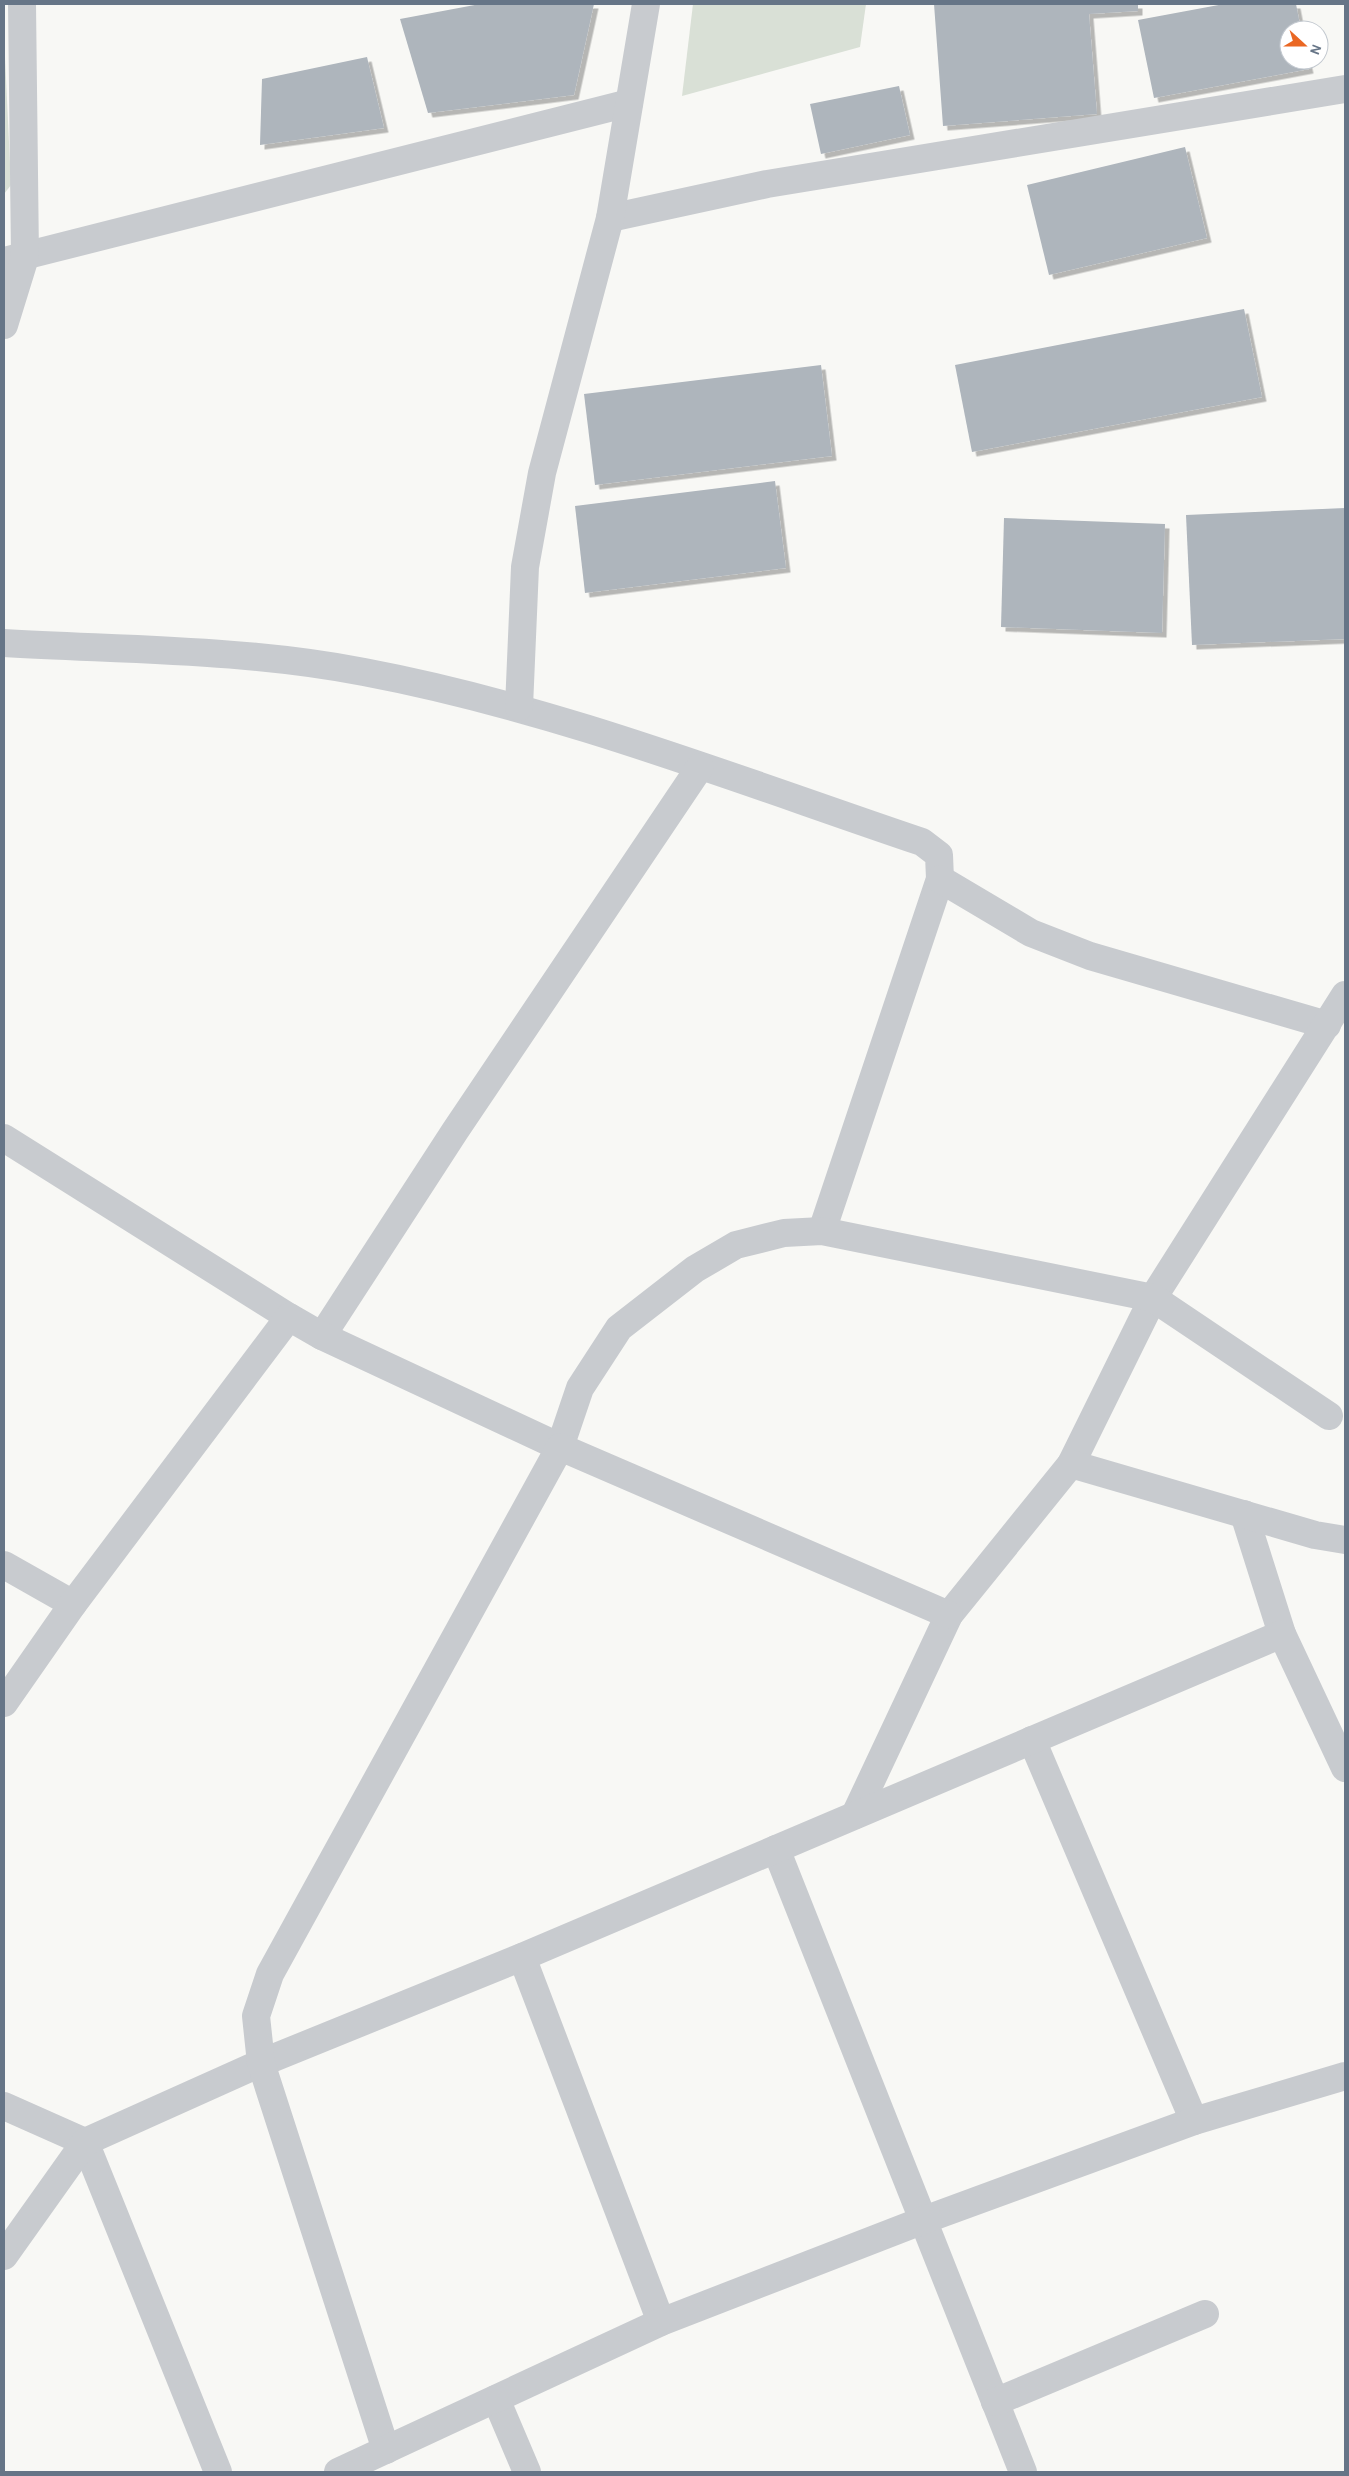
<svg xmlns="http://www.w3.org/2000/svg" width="1349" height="2476" font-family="Karla,sans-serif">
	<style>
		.green { fill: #d9e0d6 }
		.building { fill: #aeb5bc; filter: url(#shadow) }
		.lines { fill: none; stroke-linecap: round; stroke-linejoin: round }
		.street { stroke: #c8cbcf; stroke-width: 28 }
	</style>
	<defs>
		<filter id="shadow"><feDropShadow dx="4.5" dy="4.5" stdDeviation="0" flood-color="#0004"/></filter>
	</defs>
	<rect width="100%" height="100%" fill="#f8f8f5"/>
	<!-- green -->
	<g class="green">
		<path d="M 693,4 L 866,4 L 860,47 L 682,96 Z"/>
		<path d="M 4,36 L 11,185 L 4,194 Z"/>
	</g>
	<!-- building -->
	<g class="building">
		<path d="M 480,4 L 594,4 L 574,95 L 428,113 L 400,19 Z"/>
		<path d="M 934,4 L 1138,4 L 1138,11 L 1089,14 L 1097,114 L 943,126 Z"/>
		<path d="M 1224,4 L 1296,4 L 1301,30 L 1289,30 L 1289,60 L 1307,60 L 1309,69 L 1154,98 L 1138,20 Z"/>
		<path d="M 367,57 L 384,128 L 260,145 L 262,79 Z"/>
		<path d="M 899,86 L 910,135 L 821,154 L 810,104 Z"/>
		<path d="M 1185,147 L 1207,238 L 1049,275 L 1027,185 Z"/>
		<path d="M 1244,309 L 1262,397 L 972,452 L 955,365 Z"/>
		<path d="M 821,365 L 832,456 L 595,485 L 584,394 Z"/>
		<path d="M 775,481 L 786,568 L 585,593 L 575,506 Z"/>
		<path d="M 1345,508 L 1345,639 L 1192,645 L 1186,515 Z"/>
		<path d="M 1004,518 L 1165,524 L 1162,633 L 1001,627 Z"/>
	</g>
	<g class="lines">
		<!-- street -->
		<g class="street">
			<path d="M 610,218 L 767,184 L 1345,89"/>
			<path d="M 4,261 L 629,103"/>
			<path d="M 4,325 L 25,257 L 22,4"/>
			<path d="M 4,643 C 123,650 246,649 364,672 C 555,708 738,780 922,842 L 939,855 L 940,879 L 822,1231"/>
			<path d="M 519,707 L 525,567 L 542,473 L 610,218 L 646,4"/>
			<path d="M 940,879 L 1031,933 L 1090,956 L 1327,1025"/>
			<path d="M 4,1138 L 289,1317"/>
			<path d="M 322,1336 L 455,1131 L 700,767"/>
			<path d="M 1071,1464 L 1153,1298 L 1345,995"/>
			<path d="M 1244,1514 L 1282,1634"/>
			<path d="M 4,1565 L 73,1604"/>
			<path d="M 4,1703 L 73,1604 L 289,1317 L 322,1336 L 560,1447 L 580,1388 L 619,1328 L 695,1269 L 736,1245 L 784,1233 L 822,1231 L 1153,1298 L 1329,1416"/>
			<path d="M 1032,1740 L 1194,2121"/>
			<path d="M 855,1815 L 949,1615 L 1071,1464 L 1315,1535 L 1345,1540"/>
			<path d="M 776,1849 L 1023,2472"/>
			<path d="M 522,1957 L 661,2322"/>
			<path d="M 4,2106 L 85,2142 L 218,2472"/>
			<path d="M 4,2256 L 85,2142 L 261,2063 L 522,1957 L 1282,1634 L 1345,1768"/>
			<path d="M 496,2399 L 527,2472"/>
			<path d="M 995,2402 L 1205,2314"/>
			<path d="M 386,2450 L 261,2063 L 256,2016 L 270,1974 L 560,1447 L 949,1615"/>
			<path d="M 338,2472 L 661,2322 L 924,2220 L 1194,2121 L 1345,2076"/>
		</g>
	</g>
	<!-- border -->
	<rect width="1349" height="2476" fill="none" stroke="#667587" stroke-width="10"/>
	<!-- north arrow -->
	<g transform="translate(1304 45) rotate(111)"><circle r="24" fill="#ffffff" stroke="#c2c8cf"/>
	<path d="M0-4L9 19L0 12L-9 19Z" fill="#ea6723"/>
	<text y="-8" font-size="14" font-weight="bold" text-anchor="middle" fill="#667587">N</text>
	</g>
</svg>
